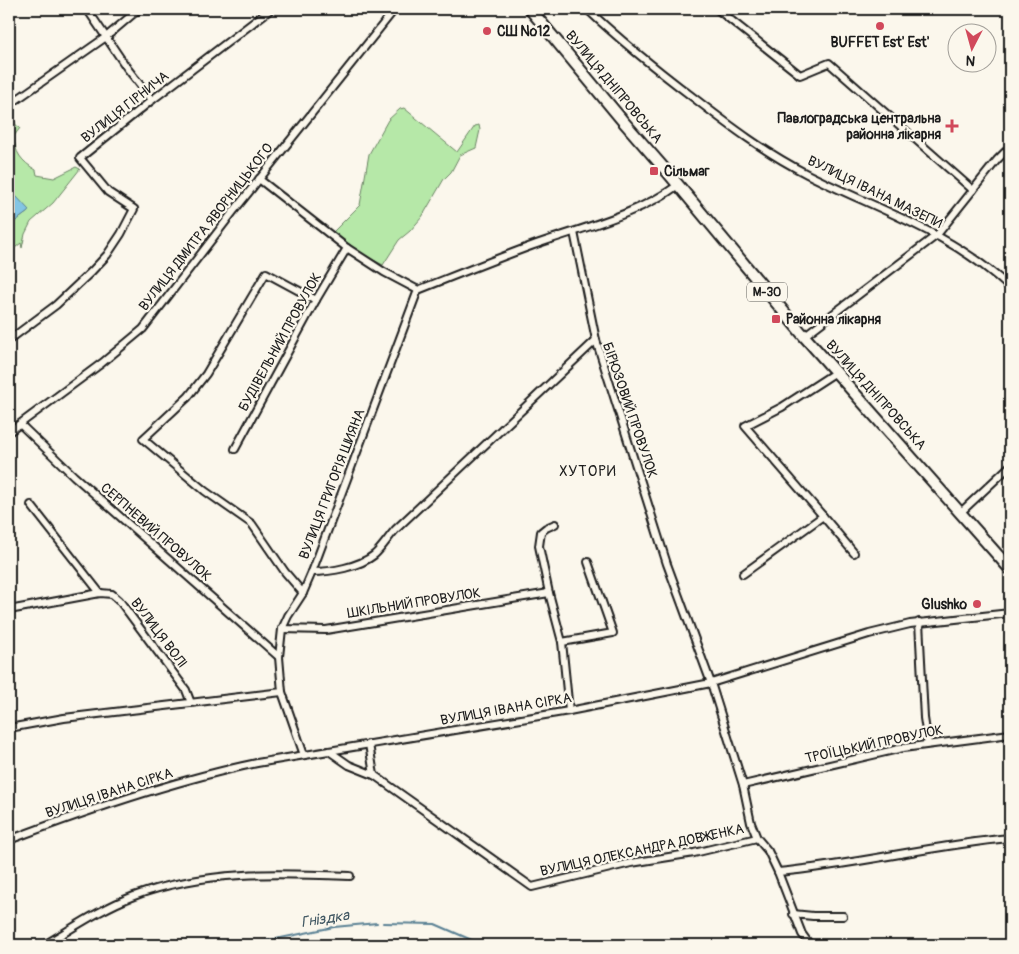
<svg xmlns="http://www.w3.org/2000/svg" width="1019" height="954" font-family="Pangolin,sans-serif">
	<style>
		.green { fill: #b6e8a8; stroke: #698262 }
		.water { fill: #83c5e4; stroke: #5a8194 }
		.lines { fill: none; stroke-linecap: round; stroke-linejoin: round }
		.stream { stroke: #5a8194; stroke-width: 2 }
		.minor-casing { stroke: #1c1c1c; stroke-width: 10 }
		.highway-casing { stroke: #1c1c1c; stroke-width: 14 }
		.minor { stroke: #fbf7ec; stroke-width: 6 }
		.highway { stroke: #fbf7ec; stroke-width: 10 }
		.poi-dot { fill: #d1495b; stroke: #fbf7ec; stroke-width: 2 }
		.labels { text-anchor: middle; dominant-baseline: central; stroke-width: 4.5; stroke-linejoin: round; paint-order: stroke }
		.shield { fill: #fbf7ec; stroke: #5f5e5a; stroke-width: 1 }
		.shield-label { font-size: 12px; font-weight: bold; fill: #1c1c1c }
		.poi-label { font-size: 14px; font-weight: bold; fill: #1c1c1c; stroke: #fbf7ec; text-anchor: start }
		.street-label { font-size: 14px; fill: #1c1c1c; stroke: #fbf7ec }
		.neighbourhood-label { font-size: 15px; letter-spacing: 1px; fill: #1c1c1c; stroke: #fbf7ec }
		.water-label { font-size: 15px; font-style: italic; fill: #405762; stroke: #fbf7ec }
	</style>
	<rect width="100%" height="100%" fill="#fbf7ec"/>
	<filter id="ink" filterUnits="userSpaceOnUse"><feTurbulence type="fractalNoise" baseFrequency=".02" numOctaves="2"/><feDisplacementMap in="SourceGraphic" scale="10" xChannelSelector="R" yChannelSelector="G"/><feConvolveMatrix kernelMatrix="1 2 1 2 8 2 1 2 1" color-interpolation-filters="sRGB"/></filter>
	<g filter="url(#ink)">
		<!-- green -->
		<g class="green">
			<path d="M 404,108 L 457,152 L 475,126 L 479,125 L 480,130 L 476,148 L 460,155 L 451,172 L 444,179 L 422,217 L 410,231 L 399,240 L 383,265 L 349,247 L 333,232 L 360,205 L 369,154 L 388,120 L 400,109 Z"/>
			<path d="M 14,119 L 16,125 L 20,128 L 14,136 C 14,152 22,162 36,170 L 37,175 L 54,178 L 76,167 L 80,169 L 53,203 L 31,222 L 25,234 L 22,248 L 21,243 L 10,252 L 10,254 L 9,252 L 9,222 L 13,223 L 28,212 L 9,194 L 9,121 Z"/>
		</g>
		<!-- water -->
		<path class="water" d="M 9,194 L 15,195 L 29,210 L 28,212 L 13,223 L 9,222 Z"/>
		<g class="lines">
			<!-- stream -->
			<g class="stream">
				<path d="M 383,923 L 435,924 L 483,945"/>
				<path d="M 247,945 L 334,927 L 377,923"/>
			</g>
			<!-- minor casing -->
			<g class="minor-casing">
				<g id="minor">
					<path d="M 87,9 L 127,68 L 152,100"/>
					<path d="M 587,9 C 621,41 657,70 694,98 C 730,126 766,153 807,174 C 876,209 953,233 1010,288"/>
					<path d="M 717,9 L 800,75 L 829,63 L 973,190"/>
					<path d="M 9,105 L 106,37 L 139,9"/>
					<path d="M 259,179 L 347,248 L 384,272 L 418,290"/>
					<path d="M 574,232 L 596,340"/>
					<path d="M 804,336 L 937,235 L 997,160 L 1010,147"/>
					<path d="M 9,340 L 56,305 L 92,271 L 107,255 L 121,234 L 134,209 L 108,192 L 80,158 L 152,100 L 271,9"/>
					<path d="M 20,424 L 74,476 L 279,657"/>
					<path d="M 9,432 L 102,363 L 143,329 L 233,212 L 395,9"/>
					<path d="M 235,449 L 316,300 L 347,248"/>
					<path d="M 31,505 L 100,593"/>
					<path d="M 961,512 L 1010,466"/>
					<path d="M 823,516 L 745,426 L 782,407 L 836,372"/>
					<path d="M 555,524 L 546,528 L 541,532 L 539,546 L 549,593 L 562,642 L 569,711"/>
					<path d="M 312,572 C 331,572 359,567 374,555 C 382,548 388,538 395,530 L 596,340 L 667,564 L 711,683 L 743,785 L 751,823 L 757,838"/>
					<path d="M 743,574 L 823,516 L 854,553"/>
					<path d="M 303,593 L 285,572 L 252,524 L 205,491 L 143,439 L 188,397 L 206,374 L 266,273 L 316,300"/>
					<path d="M 9,610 L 100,593 L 112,594 L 119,600 L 186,690 L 191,703"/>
					<path d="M 919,622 L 924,718 L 928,744"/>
					<path d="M 282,629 L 326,630 L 549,593"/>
					<path d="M 562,642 L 613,633 L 588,562"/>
					<path d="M 282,692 L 304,755"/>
					<path d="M 9,728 L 64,718 L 282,692 L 279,657 L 282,629 L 288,616 L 303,593 L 312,572 L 418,290 C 456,275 493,260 531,246 C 578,229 638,215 678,185"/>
					<path d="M 369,744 L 374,775"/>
					<path d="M 329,751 L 349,765 L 374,775 L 532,887 L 631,863 L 694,853 L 757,838 L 768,851 L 778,872 C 856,865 932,845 1010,838"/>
					<path d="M 743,785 L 903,748 L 1010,734"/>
					<path d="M 9,840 C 88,810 175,780 257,763 L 569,711 L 711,683 L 869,634 L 910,624 L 1010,613"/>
					<path d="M 778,872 L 802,934 L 810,945"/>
					<path d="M 793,914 L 813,916 L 843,916"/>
					<path d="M 44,945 C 73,928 102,908 134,896 C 204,870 278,873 350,876"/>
				</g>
			</g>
			<!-- highway casing -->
			<g class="highway-casing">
				<path id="highway" d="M 530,9 L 622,120 L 669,174 L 804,336 L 1010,569"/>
			</g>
			<!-- minor -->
			<use href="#minor" class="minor"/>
			<!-- highway -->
			<use href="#highway" class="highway"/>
		</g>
	</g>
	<!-- markers -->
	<g class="poi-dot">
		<circle cx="880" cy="26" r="5"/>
		<circle cx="487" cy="31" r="5"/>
		<path d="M949.5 118.5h5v5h5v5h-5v5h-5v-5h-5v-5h5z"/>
		<rect x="649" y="166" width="10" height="10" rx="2.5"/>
		<rect x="771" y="314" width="10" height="10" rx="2.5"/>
		<circle cx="977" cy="604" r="5"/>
	</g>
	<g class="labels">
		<!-- shield labels -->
		<rect class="shield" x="747" y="282.5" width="40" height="19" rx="4"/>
		<g class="shield-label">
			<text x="767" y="292">М-30</text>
		</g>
		<!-- poi labels -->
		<g class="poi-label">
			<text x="497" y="31">СШ №12</text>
			<text x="880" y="42" text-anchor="middle">BUFFET Est' Est'</text>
			<text x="941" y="118" text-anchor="end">Павлоградська центральна<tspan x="941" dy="16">районна лікарня</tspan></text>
			<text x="664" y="171">Сільмаг</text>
			<text x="786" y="319">Районна лікарня</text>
			<text x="967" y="604" text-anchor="end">Glushko</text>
		</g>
		<!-- street labels -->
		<g class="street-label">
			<text transform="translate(614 87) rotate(50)">ВУЛИЦЯ ДНІПРОВСЬКА</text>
			<text transform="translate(125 107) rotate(-38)">ВУЛИЦЯ ГІРНИЧА</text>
			<text transform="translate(875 192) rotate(26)">ВУЛИЦЯ ІВАНА МАЗЕПИ</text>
			<text transform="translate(206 227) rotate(-52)">ВУЛИЦЯ ДМИТРА ЯВОРНИЦЬКОГО</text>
			<text transform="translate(280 342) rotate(-61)">БУДІВЕЛЬНИЙ ПРОВУЛОК</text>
			<text transform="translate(876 395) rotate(48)">ВУЛИЦЯ ДНІПРОВСЬКА</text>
			<text transform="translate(630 410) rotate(71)">БІРЮЗОВИЙ ПРОВУЛОК</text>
			<text transform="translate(332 484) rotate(-69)">ВУЛИЦЯ ГРИГОРІЯ ШИЯНА</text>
			<text transform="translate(156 532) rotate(41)">СЕРПНЕВИЙ ПРОВУЛОК</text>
			<text transform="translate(414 603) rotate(-9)">ШКІЛЬНИЙ ПРОВУЛОК</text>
			<text transform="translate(159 633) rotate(53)">ВУЛИЦЯ ВОЛІ</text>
			<text transform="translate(506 709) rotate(-10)">ВУЛИЦЯ ІВАНА СІРКА</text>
			<text transform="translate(874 744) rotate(-12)">ТРОЇЦЬКИЙ ПРОВУЛОК</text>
			<text transform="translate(109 793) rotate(-18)">ВУЛИЦЯ ІВАНА СІРКА</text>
			<text transform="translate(642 850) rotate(-12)">ВУЛИЦЯ ОЛЕКСАНДРА ДОВЖЕНКА</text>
		</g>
		<!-- neighbourhood labels -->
		<g class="neighbourhood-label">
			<text x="588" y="471">ХУТОРИ</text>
		</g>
		<!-- water labels -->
		<g class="water-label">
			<text transform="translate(325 919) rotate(-9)">Гніздка</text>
		</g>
	</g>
	<!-- margin -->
	<rect width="1019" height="954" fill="none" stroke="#fbf7ec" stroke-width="30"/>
	<rect x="15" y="15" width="989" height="924" fill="none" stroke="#1c1c1c" stroke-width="2" filter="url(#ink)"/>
	<!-- north arrow -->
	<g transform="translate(972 48) rotate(186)"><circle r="24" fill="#fbf7ec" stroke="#a29f99"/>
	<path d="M0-4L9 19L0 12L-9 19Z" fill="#d1495b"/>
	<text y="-8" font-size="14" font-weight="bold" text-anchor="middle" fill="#1c1c1c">N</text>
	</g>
</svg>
